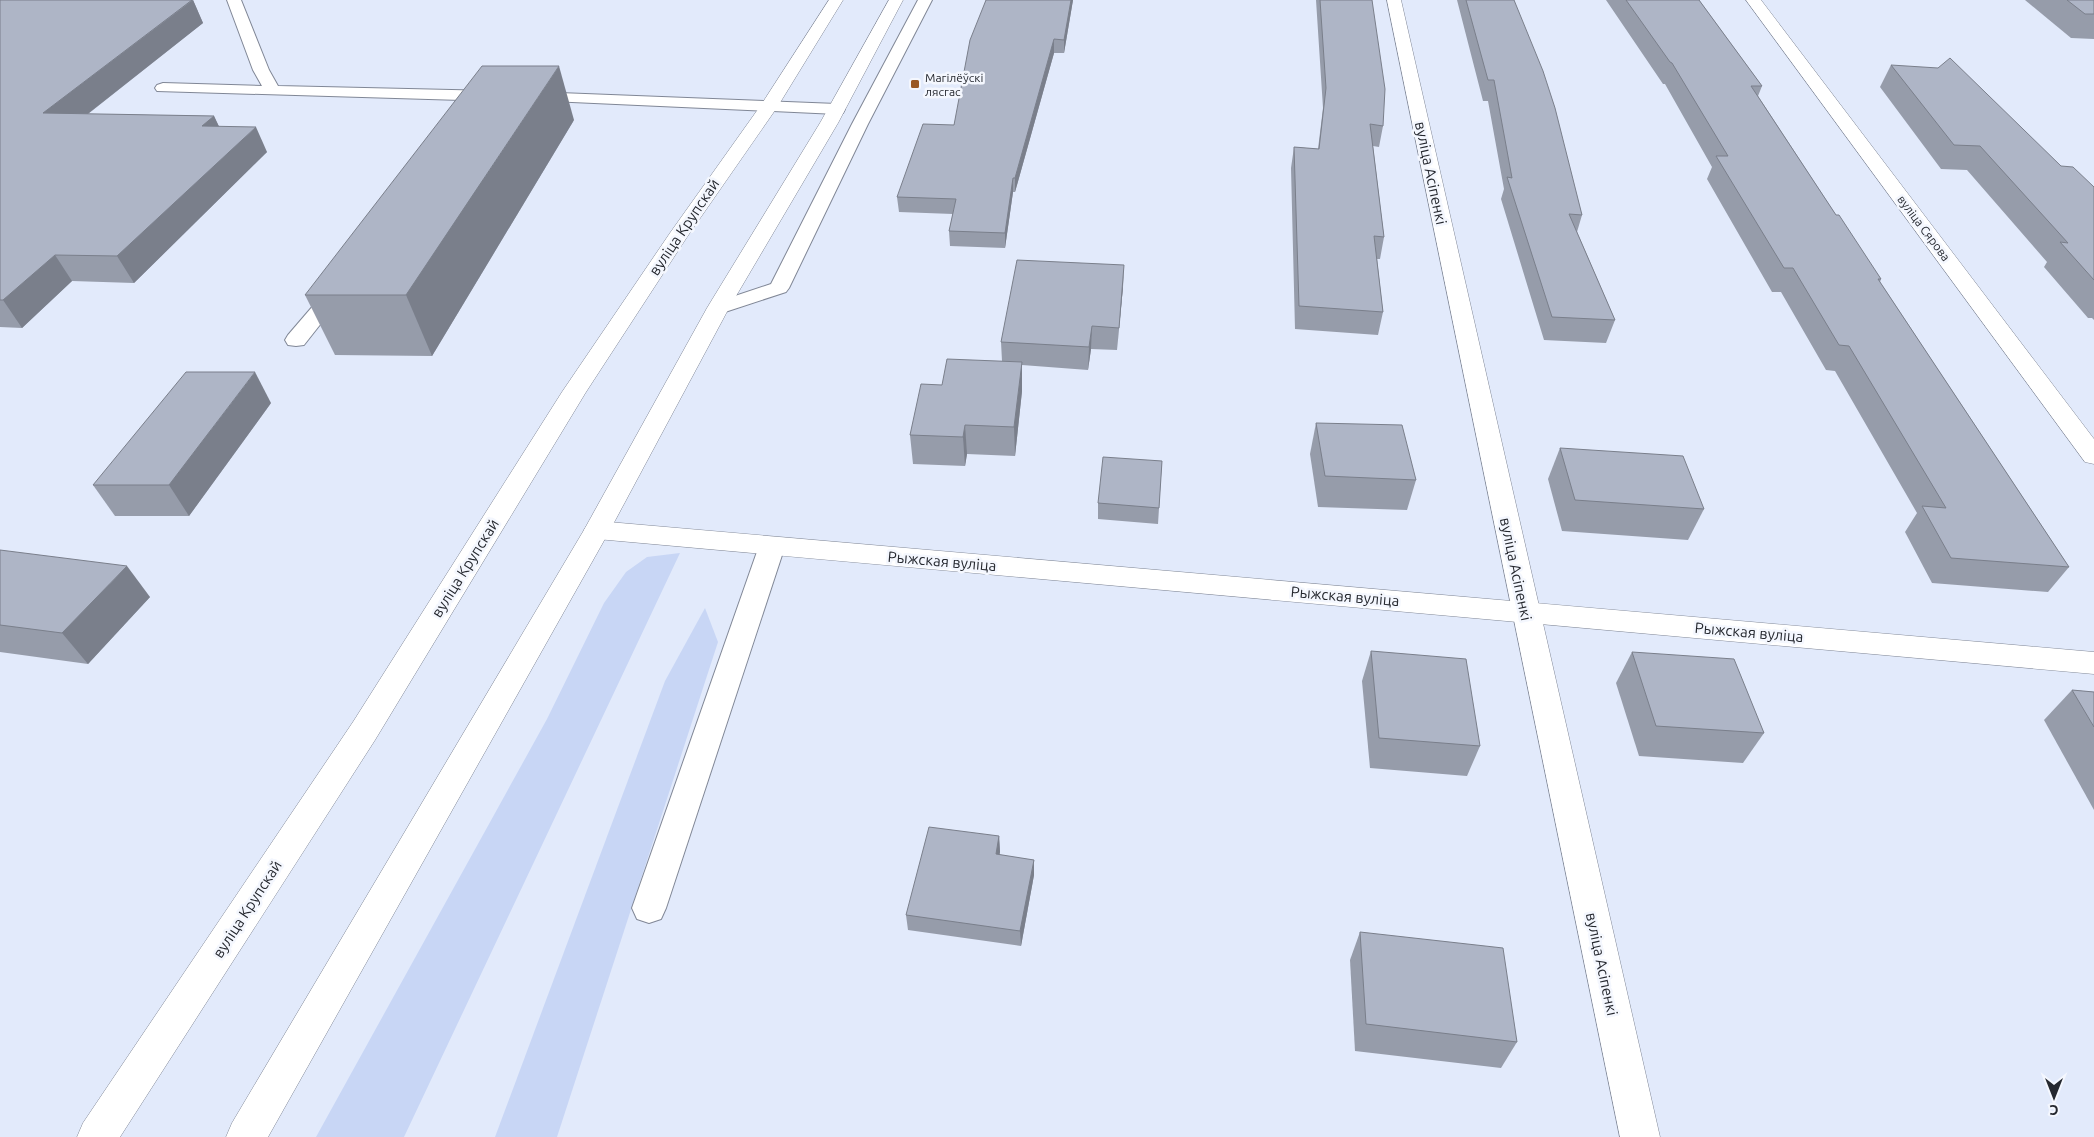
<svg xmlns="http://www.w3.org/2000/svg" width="2094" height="1137" font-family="Ubuntu,sans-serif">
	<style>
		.green { fill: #c8d6f5 }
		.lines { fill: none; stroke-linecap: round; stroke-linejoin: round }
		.service-casing { stroke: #808796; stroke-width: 2 }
		.minor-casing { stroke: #808796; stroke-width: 1 }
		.tertiary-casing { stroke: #808796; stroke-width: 1 }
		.primary-casing { stroke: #808796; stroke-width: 1 }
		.service { fill: #fff; fill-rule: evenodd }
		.minor { fill: #fff; fill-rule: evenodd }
		.tertiary { fill: #fff; fill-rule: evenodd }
		.primary { fill: #fff; fill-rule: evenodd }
		.wall { fill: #969caa }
		.shaded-wall { fill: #7a7f8b }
		.building { fill: #aeb5c6; stroke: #7a7f8b }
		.poi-dot { fill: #9a5925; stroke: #f4f7fe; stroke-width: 2 }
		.labels { text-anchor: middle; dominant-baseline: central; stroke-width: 5; stroke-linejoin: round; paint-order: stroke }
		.far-poi-label { font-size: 12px; fill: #25282f; stroke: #f4f7fe; text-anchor: start }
		.far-street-label { font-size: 12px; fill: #25282f; stroke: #f4f7fe }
		.street-label { font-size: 15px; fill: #25282f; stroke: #f4f7fe }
	</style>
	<rect width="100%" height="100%" fill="#e2eafb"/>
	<!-- green -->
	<g class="green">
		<path d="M 680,553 L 404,1137 L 316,1137 L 547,719 L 604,603 L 626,572 L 647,557 Z"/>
		<path d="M 705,608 L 718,642 L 557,1137 L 495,1137 L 665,681 Z"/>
	</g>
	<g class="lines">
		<!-- service casing -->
		<g class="service-casing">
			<g id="service">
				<path d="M 227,0 L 241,0 L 269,70 L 278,86 L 495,91 L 501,93 L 503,96 L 501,99 L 495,101 L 157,91 L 155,88 L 157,85 L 163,83 L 262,86 L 253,70 Z"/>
				<path d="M 918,0 L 932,0 L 868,124 L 789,288 L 786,292 L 725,312 L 718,314 L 711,312 L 708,308 L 711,304 L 771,284 L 852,124 Z"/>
				<path d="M 534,92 L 837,104 L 843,105 L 845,109 L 843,113 L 837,114 L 528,100 L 526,97 L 528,94 Z"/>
				<path d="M 338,283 L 345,285 L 348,289 L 345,293 L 304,345 L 296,346 L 288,345 L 285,340 L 288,335 L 331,285 Z"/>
				<path d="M 772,537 L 781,540 L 785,546 L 666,908 L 661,919 L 649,923 L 637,919 L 632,908 L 759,546 L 763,540 Z"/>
			</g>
		</g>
		<!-- minor casing -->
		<g class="minor-casing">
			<g id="minor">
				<path d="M 1387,0 L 1401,0 L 1660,1137 L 1620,1137 Z"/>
				<path d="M 1746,0 L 1761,0 L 2094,439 L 2094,464 L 2085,462 Z"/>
			</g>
		</g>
		<!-- tertiary casing -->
		<g class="tertiary-casing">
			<path id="tertiary" d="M 597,521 L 2094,652 L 2094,674 L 597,539 L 588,536 L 584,530 L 588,524 Z"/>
		</g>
		<!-- primary casing -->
		<g class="primary-casing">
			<g id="primary">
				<path d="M 829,0 L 843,0 L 778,106 L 687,237 L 586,392 L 375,740 L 120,1137 L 77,1137 L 83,1123 L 353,722 L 562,392 L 670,233 L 761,105 Z"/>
				<path d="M 889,0 L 903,0 L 838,123 L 729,308 L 610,530 L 268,1137 L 226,1137 L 232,1123 L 584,530 L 707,308 L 820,123 Z"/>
			</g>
		</g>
		<!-- service -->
		<use href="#service" class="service"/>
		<!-- minor -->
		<use href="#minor" class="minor"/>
		<!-- tertiary -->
		<use href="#tertiary" class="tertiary"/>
		<!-- primary -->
		<use href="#primary" class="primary"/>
	</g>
	<!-- wall -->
	<g class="wall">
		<path d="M 0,0 L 193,0 L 203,23 L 88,114 L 214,116 L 219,127 L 267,152 L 134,283 L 72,281 L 22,328 L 0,327 Z"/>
		<path d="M 986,0 L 1073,0 L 1064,53 L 1054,53 L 1015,192 L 1013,192 L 1005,248 L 950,246 L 949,231 L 953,214 L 899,212 L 897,197 L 954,125 Z"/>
		<path d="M 1316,0 L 1372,0 L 1383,126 L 1379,147 L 1373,146 L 1384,237 L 1380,259 L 1377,259 L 1383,312 L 1378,335 L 1295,329 L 1291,168 L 1294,147 L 1318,149 L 1323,108 Z"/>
		<path d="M 1457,0 L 1514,0 L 1582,215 L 1577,232 L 1615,320 L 1606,343 L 1544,340 L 1501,199 L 1504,189 L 1488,101 L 1483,101 Z"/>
		<path d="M 1606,0 L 1699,0 L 1762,86 L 1758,96 L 1836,215 L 1881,279 L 1880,282 L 2069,567 L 2048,592 L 1932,583 L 1905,532 L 1917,513 L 1835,371 L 1826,370 L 1781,292 L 1772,292 L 1707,179 L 1712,167 L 1665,84 L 1663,84 Z"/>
		<path d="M 2025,0 L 2094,0 L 2094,39 L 2071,38 Z"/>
		<path d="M 1891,65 L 2061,166 L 2094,187 L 2094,320 L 2092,318 L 2088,318 L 2044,267 L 2047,262 L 1967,170 L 1941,169 L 1880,87 Z"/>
		<path d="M 574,120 L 432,356 L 335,355 L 305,295 Z"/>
		<path d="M 1123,287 L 1117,350 L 1091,349 L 1088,370 L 1022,365 L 1022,391 L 1015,456 L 967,454 L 965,466 L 913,464 L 910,435 L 942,385 L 1002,361 L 1001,342 Z"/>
		<path d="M 271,403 L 189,516 L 115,516 L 93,485 Z"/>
		<path d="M 1316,423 L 1416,480 L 1407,510 L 1318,507 L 1310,454 Z"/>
		<path d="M 1560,448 L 1704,509 L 1688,540 L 1562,531 L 1548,479 Z"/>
		<path d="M 1162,461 L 1158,524 L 1098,519 L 1098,503 Z"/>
		<path d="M 0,550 L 150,597 L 88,664 L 0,652 Z"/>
		<path d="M 1371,651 L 1480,746 L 1467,776 L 1370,768 L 1362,681 Z"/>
		<path d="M 1632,652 L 1764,733 L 1743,763 L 1639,756 L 1616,683 Z"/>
		<path d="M 2072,690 L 2094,692 L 2094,810 L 2044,720 Z"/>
		<path d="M 999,836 L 1000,852 L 999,855 L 1034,860 L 1034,875 L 1021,946 L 908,930 L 906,915 Z"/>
		<path d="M 1360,932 L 1517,1042 L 1501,1068 L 1355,1051 L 1350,960 Z"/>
	</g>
	<!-- shaded-wall -->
	<g class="shaded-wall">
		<path d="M 193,0 L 203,23 L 57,138 L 43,113 Z"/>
		<path d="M 1071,0 L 1073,0 L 1064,53 L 1064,40 Z"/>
		<path d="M 1054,39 L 1054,53 L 1015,192 L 1015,178 Z"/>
		<path d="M 559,66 L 574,120 L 432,356 L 406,295 Z"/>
		<path d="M 214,116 L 226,141 L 202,126 Z"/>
		<path d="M 256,127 L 267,152 L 134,283 L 117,256 Z"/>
		<path d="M 1013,178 L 1013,192 L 1005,248 L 1005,233 Z"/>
		<path d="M 55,255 L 72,281 L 22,328 L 3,300 Z"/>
		<path d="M 1124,265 L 1123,287 L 1117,350 L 1119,328 Z"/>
		<path d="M 1092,326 L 1091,349 L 1088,370 L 1089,347 Z"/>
		<path d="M 1022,362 L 1022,391 L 1015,456 L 1014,427 Z"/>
		<path d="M 255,372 L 271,403 L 189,516 L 169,485 Z"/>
		<path d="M 965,425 L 967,454 L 965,466 L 963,437 Z"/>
		<path d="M 127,566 L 150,597 L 88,664 L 62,633 Z"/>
		<path d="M 999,836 L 1000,852 L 997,870 L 996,854 Z"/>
		<path d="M 1034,860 L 1034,875 L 1021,946 L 1020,931 Z"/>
	</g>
	<!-- building -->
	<g class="building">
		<path d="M 0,0 L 192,0 L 43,113 L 214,116 L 202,126 L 256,127 L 117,256 L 55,255 L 3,300 L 0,300 Z"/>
		<path d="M 986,0 L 1071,0 L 1064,40 L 1054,39 L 1015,178 L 1013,178 L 1005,233 L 949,231 L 956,199 L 897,197 L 923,124 L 954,125 L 970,40 Z"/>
		<path d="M 1320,0 L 1372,0 L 1385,89 L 1383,126 L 1370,124 L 1384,237 L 1374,236 L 1383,312 L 1299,306 L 1294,147 L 1319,149 L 1326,88 Z"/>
		<path d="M 1466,0 L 1514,0 L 1543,71 L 1555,108 L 1582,215 L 1569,214 L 1615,320 L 1552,317 L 1507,177 L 1512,178 L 1494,80 L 1488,80 Z"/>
		<path d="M 1626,0 L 1699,0 L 1762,86 L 1751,86 L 1836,215 L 1839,215 L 1881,279 L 1878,279 L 2069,567 L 1951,558 L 1922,506 L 1946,508 L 1849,346 L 1839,345 L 1793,268 L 1784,268 L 1716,156 L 1728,156 L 1672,63 L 1670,62 Z"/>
		<path d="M 2067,0 L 2094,0 L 2094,14 L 2085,14 Z"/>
		<path d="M 1950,58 L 2061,166 L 2073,167 L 2094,187 L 2094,280 L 2060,242 L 2068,243 L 1980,146 L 1954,145 L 1891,65 L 1938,68 Z"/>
		<path d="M 482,66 L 559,66 L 406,295 L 305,295 Z"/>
		<path d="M 1017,260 L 1124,265 L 1119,328 L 1092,326 L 1089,347 L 1001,342 Z"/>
		<path d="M 947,359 L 1022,362 L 1014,427 L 965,425 L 963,437 L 910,435 L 921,384 L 942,385 Z"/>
		<path d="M 186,372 L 255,372 L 169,485 L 93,485 Z"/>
		<path d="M 1316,423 L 1402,425 L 1416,480 L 1325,476 Z"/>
		<path d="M 1560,448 L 1683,456 L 1704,509 L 1575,500 Z"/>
		<path d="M 1103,457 L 1162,461 L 1159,508 L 1098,503 Z"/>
		<path d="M 0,550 L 127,566 L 62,633 L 0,625 Z"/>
		<path d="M 1371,651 L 1466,659 L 1480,746 L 1379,738 Z"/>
		<path d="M 1632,652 L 1734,659 L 1764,733 L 1656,726 Z"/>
		<path d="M 2072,690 L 2094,692 L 2094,727 Z"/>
		<path d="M 929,827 L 999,836 L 996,854 L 1034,860 L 1020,931 L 906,915 Z"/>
		<path d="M 1360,932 L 1503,948 L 1517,1042 L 1366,1024 Z"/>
	</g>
	<!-- markers -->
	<rect class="poi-dot" x="910" y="79" width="10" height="10" rx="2.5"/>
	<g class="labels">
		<!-- far-poi labels -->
		<g class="far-poi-label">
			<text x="925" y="77">Магілёўскі<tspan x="925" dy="14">лясгас</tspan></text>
		</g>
		<!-- far-street labels -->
		<g class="far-street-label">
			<text transform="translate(1924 228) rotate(53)">вуліца Сярова</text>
		</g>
		<!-- street labels -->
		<g class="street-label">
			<text transform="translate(1431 173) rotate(78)">вуліца Асіпенкі</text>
			<text transform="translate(684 227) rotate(-56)">вуліца Крупскай</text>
			<text transform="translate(942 561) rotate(5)">Рыжская вуліца</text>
			<text transform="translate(465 568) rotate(-58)">вуліца Крупскай</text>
			<text transform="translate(1516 569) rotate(78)">вуліца Асіпенкі</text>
			<text transform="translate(1345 596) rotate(5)">Рыжская вуліца</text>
			<text transform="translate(1749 632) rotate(5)">Рыжская вуліца</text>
			<text transform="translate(247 909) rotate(-57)">вуліца Крупскай</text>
			<text transform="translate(1602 964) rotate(78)">вуліца Асіпенкі</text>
		</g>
	</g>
	<!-- north arrow -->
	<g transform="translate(2054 1097) rotate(180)" stroke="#f4f7fe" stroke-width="4" paint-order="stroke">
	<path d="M0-4L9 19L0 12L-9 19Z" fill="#25282f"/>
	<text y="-8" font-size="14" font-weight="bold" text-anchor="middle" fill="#25282f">С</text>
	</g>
</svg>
